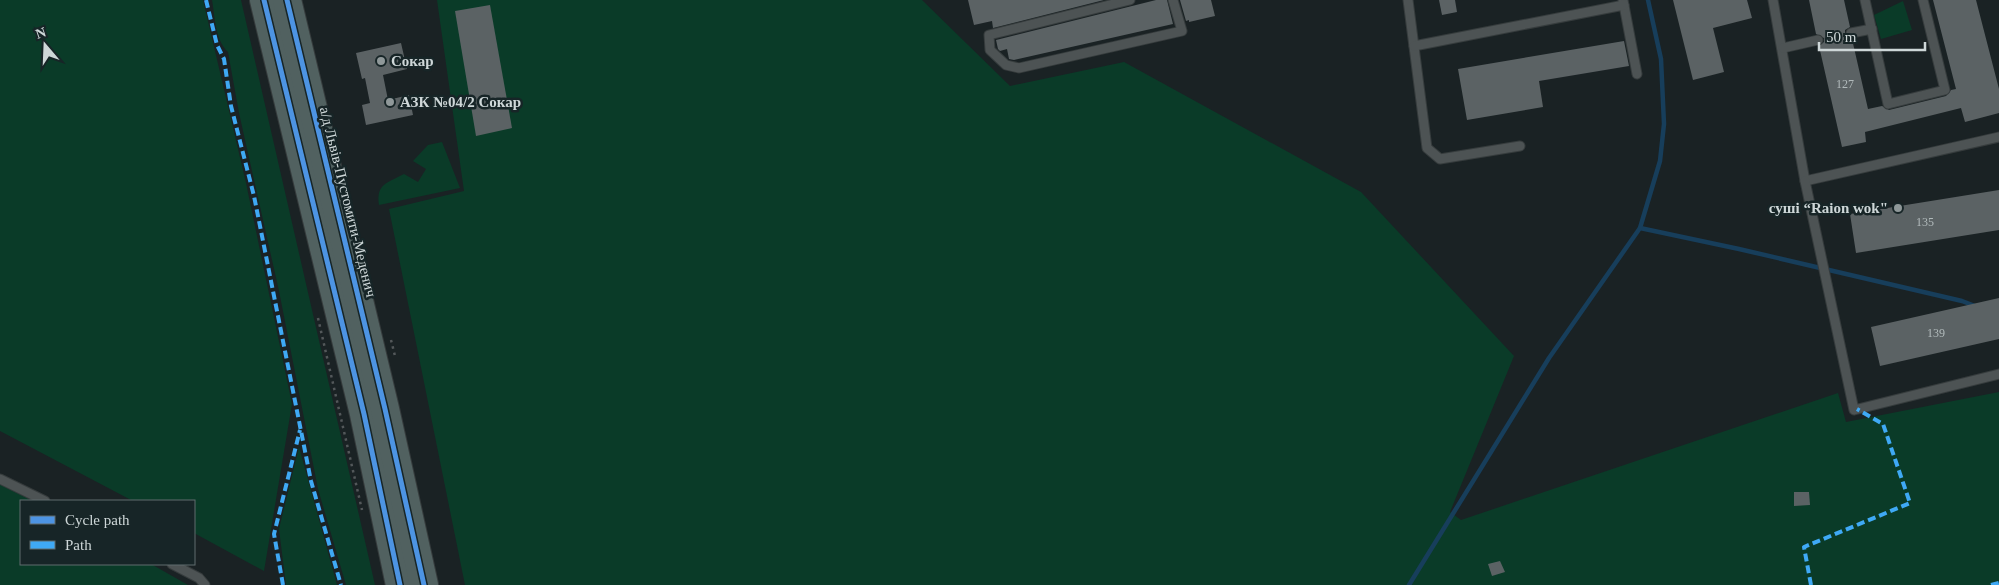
<svg xmlns="http://www.w3.org/2000/svg" width="1999" height="585" font-family="'Times New Roman',serif">
	<style>
		.green { fill: #0a3b28 }
		.lines { fill: none; stroke-linecap: round; stroke-linejoin: round }
		.stream { stroke: #173e5b; stroke-width: 4.5 }
		.building { fill: #5b6264 }
		.service-casing { stroke: #363c3d; stroke-width: 11 }
		.primary-casing { stroke: #363c3d; stroke-width: 30 }
		.path { stroke: #53585a; stroke-width: 2.5; stroke-dasharray: 2.5 4; stroke-linecap: butt }
		.service { stroke: #4d5354; stroke-width: 9 }
		.primary { stroke: #516160; stroke-width: 28 }
		.quiet { stroke: #3fa9f5; stroke-width: 4; stroke-dasharray: 8 4; stroke-linecap: butt }
		.cycleway-casing { stroke: #172527; stroke-width: 8 }
		.cycleway { stroke: #4d94e3; stroke-width: 5 }
		.poi-dot { fill: #8f9899; stroke: #172527; stroke-width: 2 }
		.labels { text-anchor: middle; dominant-baseline: central; stroke-width: 5; stroke-linejoin: round; paint-order: stroke }
		.number-label { font-size: 12px; fill: #b1babb }
		.poi-label { font-size: 15px; font-weight: bold; fill: #ced7d8; stroke: #172527; text-anchor: start }
		.street-label { font-size: 15px; fill: #ced7d8; stroke: #172527 }
	</style>
	<rect width="100%" height="100%" fill="#1a2224"/>
	<!-- green -->
	<g class="green">
		<path d="M 0,0 L 203,0 L 246,183 L 292,404 L 264,571 L 194,533 L 194,501 L 133,501 L 0,431 Z"/>
		<path d="M 212,0 L 241,0 L 375,585 L 346,585 L 318,489 L 279,291 L 239,113 L 228,52 C 215,40 215,17 212,0 Z"/>
		<path d="M 437,0 L 922,0 L 1010,86 L 1124,62 L 1361,192 L 1514,356 L 1450,512 L 1461,520 L 1838,393 L 1846,422 L 1999,392 L 1999,585 L 465,585 L 389,209 L 464,191 Z"/>
		<path d="M 1903,1 L 1912,30 L 1881,39 L 1874,15 Z"/>
		<path d="M 442,142 L 460,188 L 379,205 C 376,184 387,183 404,174 L 418,182 L 426,169 L 413,161 L 428,145 Z"/>
		<path d="M 299,447 L 337,585 L 286,585 L 279,529 Z"/>
		<path d="M 0,484 L 33,501 L 21,501 L 21,564 L 151,564 L 188,585 L 0,585 Z"/>
	</g>
	<g class="lines">
		<!-- stream -->
		<g class="stream">
			<path d="M 1640,228 L 1739,249 L 1962,301 L 1975,306"/>
			<path d="M 1409,585 L 1549,358 L 1640,228 L 1660,161 L 1664,124 L 1661,59 L 1648,0"/>
		</g>
	</g>
	<!-- building -->
	<g class="building">
		<path d="M 968,0 L 1104,0 L 993,28 L 992,21 L 974,25 Z"/>
		<path d="M 1156,0 L 1167,0 L 1173,24 L 1014,60 L 1009,59 L 1007,49 L 1000,51 L 998,49 L 996,40 Z"/>
		<path d="M 1180,0 L 1211,0 L 1215,16 L 1189,22 L 1189,20 L 1186,21 Z"/>
		<path d="M 1439,0 L 1455,0 L 1457,12 L 1442,15 Z"/>
		<path d="M 1673,0 L 1747,0 L 1752,18 L 1713,28 L 1724,72 L 1693,80 Z"/>
		<path d="M 1809,0 L 1844,0 L 1850,27 L 1845,30 L 1845,35 L 1852,39 L 1868,109 L 1882,106 L 1889,110 L 1946,96 L 1951,90 L 1956,89 L 1933,0 L 1976,0 L 1999,89 L 1999,113 L 1965,122 L 1961,108 L 1865,132 L 1866,142 L 1842,147 L 1819,46 L 1824,42 L 1824,38 L 1816,34 Z"/>
		<path d="M 490,5 L 512,128 L 476,136 L 455,11 Z"/>
		<path d="M 1624,41 L 1629,66 L 1539,81 L 1543,107 L 1467,120 L 1458,69 Z"/>
		<path d="M 401,43 L 407,69 L 383,75 L 388,100 L 409,95 L 413,115 L 366,125 L 362,105 L 370,103 L 365,78 L 362,79 L 356,53 Z"/>
		<path d="M 1999,190 L 1999,230 L 1856,253 L 1850,214 Z"/>
		<path d="M 1999,298 L 1999,339 L 1880,366 L 1871,327 Z"/>
		<path d="M 1794,492 L 1809,492 L 1810,505 L 1794,506 Z"/>
		<path d="M 1500,561 L 1505,572 L 1492,576 L 1488,564 Z"/>
	</g>
	<g class="lines">
		<!-- service casing -->
		<g class="service-casing">
			<g id="service">
				<path d="M 1130,0 L 989,35 L 990,50 L 1006,65 L 1019,68 L 1182,31 L 1173,0"/>
				<path d="M 1408,0 L 1427,148 L 1440,159 L 1520,146"/>
				<path d="M 1623,0 L 1637,74"/>
				<path d="M 1773,0 L 1805,181 L 1999,137"/>
				<path d="M 1865,0 L 1888,104 L 1945,90 L 1923,0"/>
				<path d="M 1851,33 L 1872,29"/>
				<path d="M 1414,46 L 1624,5"/>
				<path d="M 1783,48 L 1818,40"/>
				<path d="M 1805,181 L 1854,410 L 1999,374"/>
				<path d="M 0,479 L 45,501"/>
				<path d="M 172,564 L 199,578 L 205,585"/>
			</g>
		</g>
		<!-- primary casing -->
		<g class="primary-casing">
			<g id="primary">
				<path d="M 264,0 L 364,414 L 400,585"/>
				<path d="M 287,0 L 385,409 L 424,585"/>
			</g>
		</g>
		<!-- path -->
		<g class="path">
			<path d="M 318,318 L 362,510"/>
			<path d="M 391,340 L 395,356"/>
		</g>
		<!-- service -->
		<use href="#service" class="service"/>
		<!-- primary -->
		<use href="#primary" class="primary"/>
		<!-- quiet -->
		<g class="quiet">
			<path d="M 206,0 L 217,45 L 224,59 L 231,106 L 254,196 L 311,481 L 341,585"/>
			<path d="M 283,585 L 274,534 L 300,430"/>
			<path d="M 1811,585 L 1804,547 L 1910,503 L 1883,424 L 1857,409"/>
			<path d="M 1991,585 L 1999,583"/>
		</g>
		<!-- cycleway casing -->
		<g class="cycleway-casing">
			<g id="cycleway">
				<path d="M 264,0 L 364,414 L 400,585"/>
				<path d="M 287,0 L 385,409 L 424,585"/>
			</g>
		</g>
		<!-- cycleway -->
		<use href="#cycleway" class="cycleway"/>
	</g>
	<!-- markers -->
	<g class="poi-dot">
		<circle cx="381" cy="61" r="5"/>
		<circle cx="390" cy="102" r="5"/>
		<circle cx="1898" cy="208" r="5"/>
	</g>
	<g class="labels">
		<!-- number labels -->
		<g class="number-label">
			<text x="1845" y="84">127</text>
			<text x="1925" y="222">135</text>
			<text x="1936" y="333">139</text>
		</g>
		<!-- poi labels -->
		<g class="poi-label">
			<text x="391" y="61">Сокар</text>
			<text x="400" y="102">АЗК №04/2 Сокар</text>
			<text x="1888" y="208" text-anchor="end">суші “Raion wok"</text>
		</g>
		<!-- street labels -->
		<g class="street-label">
			<text transform="translate(348 202) rotate(76)">а/д Львів-Пустомити-Меденич</text>
		</g>
	</g>
	<!-- legend -->
	<rect x="20" y="500" width="175" height="65" fill="#172527" stroke="#606c6e"/>
	<rect x="30" y="516" width="25" height="8" fill="#4d94e3" stroke="#606c6e"/>
	<text x="65" y="525" font-size="15" fill="#ced7d8">Cycle path</text>
	<rect x="30" y="541" width="25" height="8" fill="#3fa9f5" stroke="#606c6e"/>
	<text x="65" y="550" font-size="15" fill="#ced7d8">Path</text>
	<!-- north arrow -->
	<g transform="translate(45 45) rotate(341)" stroke="#172527" stroke-width="4" paint-order="stroke">
	<path d="M0-4L9 19L0 12L-9 19Z" fill="#ced7d8"/>
	<text y="-8" font-size="14" font-weight="bold" text-anchor="middle" fill="#ced7d8">N</text>
	</g>
	<!-- scale -->
	<path d="M1819 42v8h106v-8" fill="none" stroke="#ced7d8" stroke-width="2.5"/>
	<text x="1826" y="42" font-size="15" fill="#ced7d8" stroke="#172527" stroke-width="4" paint-order="stroke">50 m</text>
</svg>
